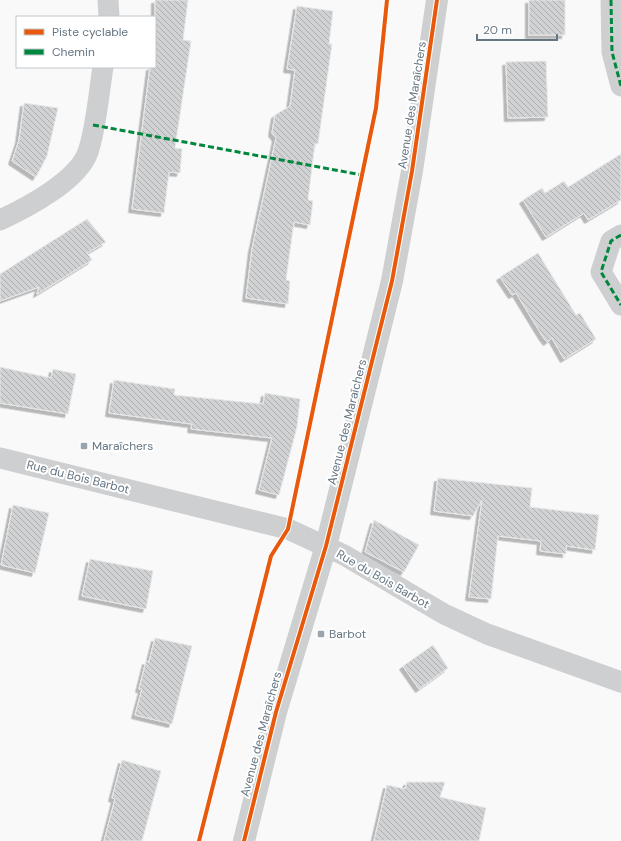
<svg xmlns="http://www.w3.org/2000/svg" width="621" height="841" font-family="'DM Sans',sans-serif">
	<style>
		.building { fill: url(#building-back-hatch); stroke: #e8e8e8; filter: url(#shadow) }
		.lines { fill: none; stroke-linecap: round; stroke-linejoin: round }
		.minor { stroke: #cecfd0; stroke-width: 21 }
		.tertiary { stroke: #cecfd0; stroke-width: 22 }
		.quiet { stroke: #00873e; stroke-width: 3; stroke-dasharray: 6 3; stroke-linecap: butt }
		.cycleway-casing { stroke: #fff; stroke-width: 6 }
		.cycleway { stroke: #e8590c; stroke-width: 4 }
		.poi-dot { fill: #99a4ac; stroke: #fff; stroke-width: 1.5 }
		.labels { text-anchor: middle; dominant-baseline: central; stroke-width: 4; stroke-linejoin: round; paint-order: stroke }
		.street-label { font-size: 12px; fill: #657683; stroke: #fff }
		.poi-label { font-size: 12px; fill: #657683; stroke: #fff; text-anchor: start }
	</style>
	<defs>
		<pattern id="building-back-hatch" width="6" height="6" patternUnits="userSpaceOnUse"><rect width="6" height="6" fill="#d0d2d3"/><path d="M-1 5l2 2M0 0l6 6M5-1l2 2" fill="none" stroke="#acafb1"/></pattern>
		<filter id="shadow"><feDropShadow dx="-3.5" dy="3.5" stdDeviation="0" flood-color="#0004"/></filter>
	</defs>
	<rect width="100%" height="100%" fill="#f9f9f9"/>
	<!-- building -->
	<g class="building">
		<path d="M 155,0 L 188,0 L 183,40 L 191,41 L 175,148 L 182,149 L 180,173 L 169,172 L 164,213 L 132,209 L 150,67 L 155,67 Z"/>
		<rect x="529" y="0" width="36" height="35"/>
		<path d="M 297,6 L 333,11 L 329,44 L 332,44 L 318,144 L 315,143 L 308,200 L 313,201 L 310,225 L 294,222 L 286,280 L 290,281 L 288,304 L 246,298 L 252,249 L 276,138 L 272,133 L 275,115 L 290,106 L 295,70 L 287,69 Z"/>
		<path d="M 546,61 L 548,117 L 508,118 L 506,62 Z"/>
		<path d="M 24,103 L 58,108 L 47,156 L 36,177 L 12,161 L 19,140 Z"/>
		<path d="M 621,154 L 621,200 L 588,220 L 584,213 L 546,237 L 523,200 L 542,188 L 545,193 L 564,181 L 568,187 Z"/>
		<path d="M 87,219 L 106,242 L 87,253 L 92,260 L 37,294 L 39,287 L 0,301 L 0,274 Z"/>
		<path d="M 538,253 L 576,315 L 580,313 L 596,339 L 564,359 L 552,338 L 547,342 L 543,337 L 516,293 L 512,295 L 500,277 Z"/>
		<path d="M 0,367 L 51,378 L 53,369 L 76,374 L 68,414 L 0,403 Z"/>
		<path d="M 114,380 L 175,389 L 174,395 L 263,404 L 265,393 L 300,399 L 297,427 L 279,495 L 259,490 L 272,438 L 191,429 L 192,424 L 109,413 Z"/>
		<path d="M 438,478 L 532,488 L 530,507 L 599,515 L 595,550 L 566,546 L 566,554 L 540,551 L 541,541 L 498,536 L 491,599 L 469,597 L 482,500 L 473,516 L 434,511 Z"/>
		<path d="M 13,505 L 49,513 L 35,573 L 1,565 Z"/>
		<path d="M 374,520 L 419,545 L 404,572 L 365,552 Z"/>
		<path d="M 90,559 L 153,571 L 146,609 L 82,596 Z"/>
		<path d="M 155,638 L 192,646 L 172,724 L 135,715 L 142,689 L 139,689 L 146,661 L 149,662 Z"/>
		<path d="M 433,645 L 448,668 L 419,689 L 403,666 Z"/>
		<path d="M 122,760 L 161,771 L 142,841 L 104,841 L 115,799 L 112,798 Z"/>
		<path d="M 407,782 L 445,782 L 440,797 L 486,808 L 479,841 L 374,841 L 387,785 L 405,789 Z"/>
	</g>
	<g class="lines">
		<!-- minor -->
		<g class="minor">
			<path d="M 108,0 L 109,17"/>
			<path d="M 611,0 L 612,52 L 621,86"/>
			<path d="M 0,220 C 26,208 78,181 88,152 C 96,129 99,92 103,67"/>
			<path d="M 621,235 L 611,241 L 601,272 L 621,305"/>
			<path d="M 0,458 L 288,529 L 344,555 L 444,614 L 487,634 L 621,682"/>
		</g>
		<!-- tertiary -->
		<path class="tertiary" d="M 244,841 L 276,712 L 326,546 L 392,281 L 412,171 L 437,0"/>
		<!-- quiet -->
		<g class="quiet">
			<path d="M 611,0 L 612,52 L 621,86"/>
			<path d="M 93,125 L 362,175"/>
			<path d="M 621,235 L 611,241 L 601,272 L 621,305"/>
		</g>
		<!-- cycleway casing -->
		<g class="cycleway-casing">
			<g id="cycleway">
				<path d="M 199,841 L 271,556 L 288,529 L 376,108 L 387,0"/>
				<path d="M 244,841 L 276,712 L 326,546 L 392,281 L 412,171 L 437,0"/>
			</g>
		</g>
		<!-- cycleway -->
		<use href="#cycleway" class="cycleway"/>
	</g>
	<!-- markers -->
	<g class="poi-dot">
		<rect x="80" y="442" width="8" height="8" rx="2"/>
		<rect x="317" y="630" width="8" height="8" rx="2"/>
	</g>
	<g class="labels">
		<!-- street labels -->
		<g class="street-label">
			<text transform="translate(412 105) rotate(-81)">Avenue des Maraîchers</text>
			<text transform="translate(347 422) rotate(-76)">Avenue des Maraîchers</text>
			<text transform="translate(78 477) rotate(14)">Rue du Bois Barbot</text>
			<text transform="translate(383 579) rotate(30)">Rue du Bois Barbot</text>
			<text transform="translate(261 734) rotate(-75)">Avenue des Maraîchers</text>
		</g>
		<!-- poi labels -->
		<g class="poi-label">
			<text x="92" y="446">Maraîchers</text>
			<text x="329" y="634">Barbot</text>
		</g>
	</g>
	<!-- legend -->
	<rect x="16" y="16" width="140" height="52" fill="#ffffff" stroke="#c1c8cd"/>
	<rect x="24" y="29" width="20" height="6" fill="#e8590c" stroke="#c1c8cd"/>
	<text x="52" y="36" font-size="12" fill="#657683">Piste cyclable</text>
	<rect x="24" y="49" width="20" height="6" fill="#00873e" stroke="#c1c8cd"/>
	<text x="52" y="56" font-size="12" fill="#657683">Chemin</text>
	<!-- scale -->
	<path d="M477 34v6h80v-6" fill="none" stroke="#657683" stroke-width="2"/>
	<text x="483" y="34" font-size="12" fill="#657683" stroke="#ffffff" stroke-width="3" paint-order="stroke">20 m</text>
</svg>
